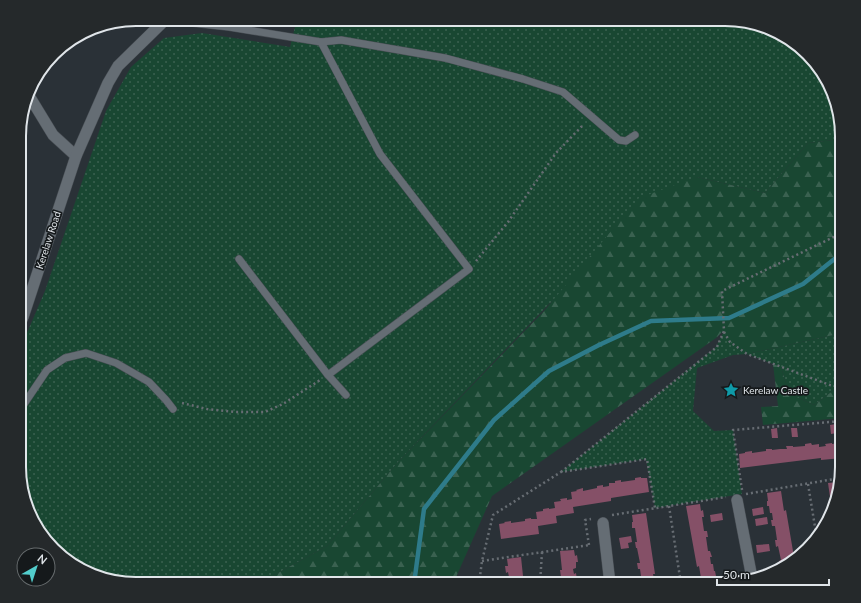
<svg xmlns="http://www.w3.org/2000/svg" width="861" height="603" font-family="Lato,sans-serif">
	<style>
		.grass { fill: url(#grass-dots) }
		.forest { fill: url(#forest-firs) }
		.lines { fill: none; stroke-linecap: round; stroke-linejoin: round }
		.stream { stroke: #2e7b8a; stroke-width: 4.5 }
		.building { fill: #855067 }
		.service-casing { stroke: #484e54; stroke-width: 8 }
		.minor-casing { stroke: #484e54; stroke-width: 12 }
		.path { stroke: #676d73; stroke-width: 2.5; stroke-dasharray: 2 3; stroke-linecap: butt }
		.service { stroke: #656d74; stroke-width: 7 }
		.minor { stroke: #656d74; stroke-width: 11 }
		.labels { text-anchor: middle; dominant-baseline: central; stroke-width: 3.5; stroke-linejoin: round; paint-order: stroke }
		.street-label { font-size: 10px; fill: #e0e5e9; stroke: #15191b }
		.poi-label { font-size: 10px; fill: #e0e5e9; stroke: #15191b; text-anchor: start }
		.rim { fill: none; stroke: #e0e5e9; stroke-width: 2 }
	</style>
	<defs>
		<pattern id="grass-dots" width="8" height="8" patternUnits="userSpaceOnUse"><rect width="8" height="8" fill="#194732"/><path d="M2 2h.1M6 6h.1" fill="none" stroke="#3a6150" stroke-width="1.8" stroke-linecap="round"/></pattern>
		<pattern id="forest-firs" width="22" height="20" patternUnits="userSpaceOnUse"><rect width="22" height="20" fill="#194732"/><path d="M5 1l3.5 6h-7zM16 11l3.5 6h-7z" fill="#3a6150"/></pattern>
	</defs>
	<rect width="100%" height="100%" fill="#2a3137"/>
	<!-- grass -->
	<g class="grass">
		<path d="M 297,19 L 732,19 L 796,43 L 826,78 L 842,129 L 842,139 L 808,143 L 765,193 L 697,177 L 549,304 L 399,461 L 327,546 L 258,584 L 129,584 L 65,560 L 35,525 L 20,482 L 20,349 L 45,291 L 106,111 L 131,67 L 164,38 L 202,33 L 290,47 Z"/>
		<path d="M 724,331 L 747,354 L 842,333 L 842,387 L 838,387 L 814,405 L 796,397 L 788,390 L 781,367 L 747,354 L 733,355 L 697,368 L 693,411 L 714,431 L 733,430 L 742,494 L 655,508 L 646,459 L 561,472 L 716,347 Z"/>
	</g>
	<!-- forest -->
	<g class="forest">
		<path d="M 842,139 L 842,333 L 747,354 L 730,342 L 723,331 L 716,338 L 492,496 L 453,584 L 258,584 L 327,546 L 399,461 L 544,311 L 639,198 L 697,177 L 765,193 L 808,143 Z"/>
		<path d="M 773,364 L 781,367 L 788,390 L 796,397 L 814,405 L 838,387 L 842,387 L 842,418 L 763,425 L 761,407 L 778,406 Z"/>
	</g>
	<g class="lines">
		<!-- stream -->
		<path class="stream" d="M 414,584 L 424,509 L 494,420 L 549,371 L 599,345 L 651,321 L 729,318 L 803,284 L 842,253"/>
	</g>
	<!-- building -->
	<g class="building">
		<path d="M 836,424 L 837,433 L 831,434 L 830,425 Z"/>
		<path d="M 777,428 L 778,438 L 772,438 L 771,429 Z"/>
		<path d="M 791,428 L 797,428 L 798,437 L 792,437 Z"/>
		<path d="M 811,443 L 812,445 L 819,444 L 819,447 L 826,446 L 825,444 L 832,443 L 832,444 L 839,443 L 839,446 L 842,445 L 842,458 L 821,460 L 821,458 L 740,468 L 739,454 L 745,453 L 745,452 L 752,451 L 752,453 L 766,451 L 766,449 L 772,449 L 772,450 L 780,449 L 787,449 L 786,446 L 793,446 L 793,447 L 805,446 L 805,444 Z"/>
		<path d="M 641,477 L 641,478 L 647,478 L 649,492 L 611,498 L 611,501 L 573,507 L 574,513 L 556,516 L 557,523 L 538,526 L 539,534 L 501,539 L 499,524 L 505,523 L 504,522 L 511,521 L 511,523 L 525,521 L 525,519 L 531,518 L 531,519 L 537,519 L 536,512 L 543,511 L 543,509 L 549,508 L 549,509 L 555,508 L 554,502 L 561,501 L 560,499 L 567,498 L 567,500 L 572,499 L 571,492 L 577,491 L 576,490 L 583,488 L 583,491 L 597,488 L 597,486 L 603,485 L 603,487 L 609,486 L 609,483 L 615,483 L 615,481 L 621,480 L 621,482 L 635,480 L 635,478 Z"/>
		<path d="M 839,482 L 831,504 L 828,483 Z"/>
		<path d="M 781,491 L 784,511 L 786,510 L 794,557 L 782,568 L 782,567 L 780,567 L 779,561 L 781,560 L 778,546 L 776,547 L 775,540 L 777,540 L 775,526 L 772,526 L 771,520 L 773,520 L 772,513 L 770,513 L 769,506 L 767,506 L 767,501 L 768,501 L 767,493 Z"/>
		<path d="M 700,504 L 701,511 L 703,510 L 704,517 L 702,517 L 704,531 L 707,531 L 708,537 L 706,537 L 708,551 L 710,551 L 712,557 L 710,557 L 711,564 L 713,564 L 714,571 L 715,571 L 716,576 L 714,576 L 716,584 L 702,584 L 699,566 L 697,567 L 686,506 Z"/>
		<path d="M 763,507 L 764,514 L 753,516 L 752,509 Z"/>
		<path d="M 646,513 L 655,574 L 653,574 L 655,584 L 641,584 L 639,576 L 641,576 L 640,569 L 638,569 L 637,563 L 640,563 L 637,548 L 636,548 L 635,542 L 637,542 L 635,528 L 632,528 L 632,522 L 633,522 L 632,515 Z"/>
		<path d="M 722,513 L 723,520 L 711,522 L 710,515 Z"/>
		<path d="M 767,517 L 768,524 L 756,526 L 755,519 Z"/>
		<path d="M 631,536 L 632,542 L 628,543 L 629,548 L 621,549 L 619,538 Z"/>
		<path d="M 769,544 L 770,551 L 757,553 L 756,545 Z"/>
		<path d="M 574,550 L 575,556 L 577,555 L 578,562 L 576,562 L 576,568 L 573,569 L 574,574 L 576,573 L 577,580 L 575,580 L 575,584 L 562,584 L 560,570 L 562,570 L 560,551 Z"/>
		<path d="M 521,557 L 523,576 L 514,577 L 515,584 L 501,584 L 501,579 L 509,577 L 508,572 L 506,573 L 505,566 L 508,566 L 507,559 Z"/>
	</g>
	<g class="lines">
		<!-- service casing -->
		<g class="service-casing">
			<g id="service">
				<path d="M 165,20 L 229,27 L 321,42 L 380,154 L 469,269 L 328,375"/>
				<path d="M 321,42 L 341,40 L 445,58 L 523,79 L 563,92 L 619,140 L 626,141 L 635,135"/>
				<path d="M 239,259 L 328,375 L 346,395"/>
				<path d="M 20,410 L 47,370 L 65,358 L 86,353 L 116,363 L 149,382 L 166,400 L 173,409"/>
			</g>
		</g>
		<!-- minor casing -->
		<g class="minor-casing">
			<g id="minor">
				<path d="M 28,94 L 53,135 L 76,156"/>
				<path d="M 20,324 L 23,317 L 76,156 L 108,83 L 118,66 L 166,19"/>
				<path d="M 737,500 L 752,578"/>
				<path d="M 603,523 L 610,584"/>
			</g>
		</g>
		<!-- path -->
		<g class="path">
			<path d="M 476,261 L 508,222 L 556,153 L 584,124"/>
			<path d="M 724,332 L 730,342 L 747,354 L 830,385 L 842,387"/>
			<path d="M 182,403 L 207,409 L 235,412 L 265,412 L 283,404 L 320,380"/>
			<path d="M 561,472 L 717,347 L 724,331 L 722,291 L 842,233"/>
			<path d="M 808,484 L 817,539"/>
			<path d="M 742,490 L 733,430 L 842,421"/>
			<path d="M 746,494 L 840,478"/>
			<path d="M 669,506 L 681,584"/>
			<path d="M 612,515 L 726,497"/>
			<path d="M 589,545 L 585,520 L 591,519"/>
			<path d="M 482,561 L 590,545"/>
			<path d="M 479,584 L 482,561 L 493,515 L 561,472 L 647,459 L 655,508"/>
			<path d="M 540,584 L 542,552"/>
		</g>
		<!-- service -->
		<use href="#service" class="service"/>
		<!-- minor -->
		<use href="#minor" class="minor"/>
	</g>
	<!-- icons -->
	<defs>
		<g id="sight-bare" transform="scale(1.2)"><path d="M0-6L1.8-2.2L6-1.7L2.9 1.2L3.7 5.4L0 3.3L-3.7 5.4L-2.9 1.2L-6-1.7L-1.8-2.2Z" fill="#0f9aa8" stroke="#15191b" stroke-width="2.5" paint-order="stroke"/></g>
	</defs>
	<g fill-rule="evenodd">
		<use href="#sight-bare" x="731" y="390"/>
	</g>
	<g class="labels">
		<!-- street labels -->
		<g class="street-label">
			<text transform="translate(48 240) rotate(-72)">Kerelaw Road</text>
		</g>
		<!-- poi labels -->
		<g class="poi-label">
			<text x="743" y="390">Kerelaw Castle</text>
		</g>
	</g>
	<!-- crop -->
	<path d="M0 0H861V603H0ZM136 26H725A110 110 0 0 1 835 136V467A110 110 0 0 1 725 577H136A110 110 0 0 1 26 467V136A110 110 0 0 1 136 26Z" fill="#25292b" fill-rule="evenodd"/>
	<path class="rim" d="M136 26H725A110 110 0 0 1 835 136V467A110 110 0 0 1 725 577H136A110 110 0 0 1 26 467V136A110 110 0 0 1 136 26Z"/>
	<!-- north arrow -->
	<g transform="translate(36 567) rotate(39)"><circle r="19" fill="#15191b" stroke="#666b6d"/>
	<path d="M0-3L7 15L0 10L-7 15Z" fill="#52cdcc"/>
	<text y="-6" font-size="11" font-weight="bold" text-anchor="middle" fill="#e0e5e9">N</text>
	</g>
	<!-- scale -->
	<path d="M717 579v6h112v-6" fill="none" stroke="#e0e5e9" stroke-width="2"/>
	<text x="723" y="579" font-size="12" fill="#e0e5e9" stroke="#15191b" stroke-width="3" paint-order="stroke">50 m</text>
</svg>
